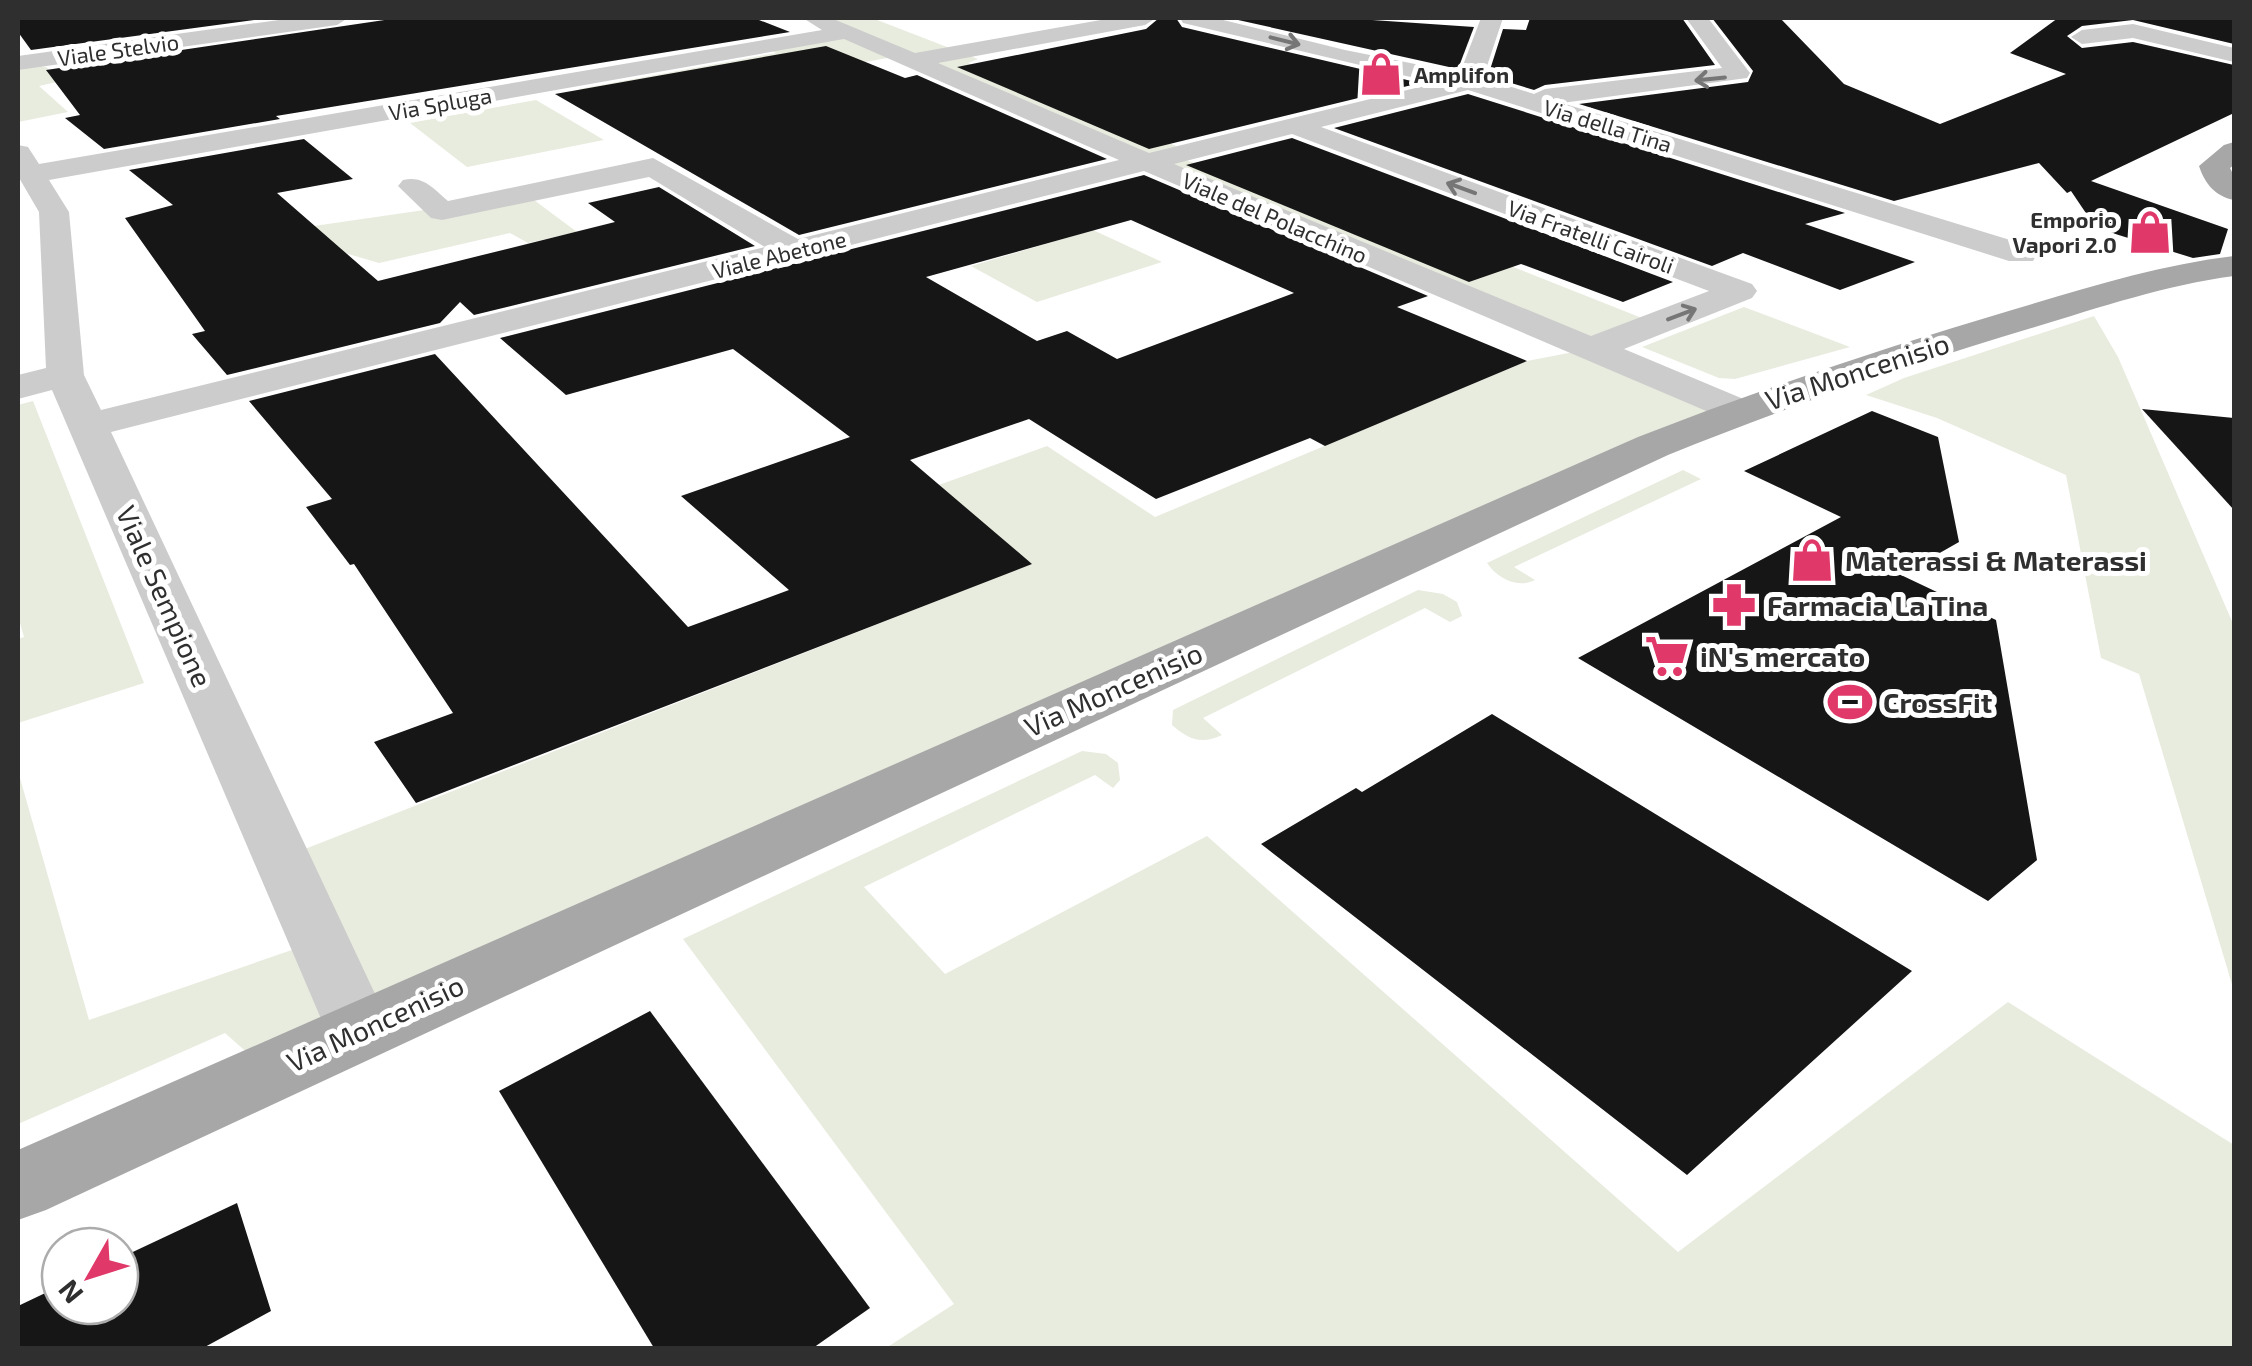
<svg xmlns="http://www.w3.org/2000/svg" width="2252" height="1366" font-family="'Exo 2',sans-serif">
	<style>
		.green { fill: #e8ecde }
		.building { fill: #161616; fill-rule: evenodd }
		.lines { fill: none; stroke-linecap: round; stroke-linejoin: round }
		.minor { fill: #ccc; fill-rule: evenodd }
		.major { fill: #a7a7a7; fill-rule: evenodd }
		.oneway { stroke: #767676 }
		.labels { text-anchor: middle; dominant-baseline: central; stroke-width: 10; stroke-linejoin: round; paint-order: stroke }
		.far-street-label { font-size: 22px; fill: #2f2f2f; stroke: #fff }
		.far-poi-label { font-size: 22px; font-weight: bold; fill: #2f2f2f; stroke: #fff; text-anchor: start }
		.street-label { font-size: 28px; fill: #2f2f2f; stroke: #fff }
		.poi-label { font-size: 28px; font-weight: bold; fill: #2f2f2f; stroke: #fff; text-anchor: start }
	</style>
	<rect width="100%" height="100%" fill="#fff"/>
	<!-- green -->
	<g class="green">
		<path d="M 814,18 L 872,18 L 978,59 L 968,63 L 1107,124 L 1122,124 L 1191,152 L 1176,157 L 1496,260 L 1657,324 L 1593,349 L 1739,411 L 269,1072 L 225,1033 L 18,1124 L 18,771 L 89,1020 L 318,941 L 282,858 L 1031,564 L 936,486 L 1047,446 L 1155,517 L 1527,361 L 1589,349 L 904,55 L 617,107 L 579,89 L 776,53 L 763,46 L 844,31 Z"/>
		<path d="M 18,63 L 46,67 L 61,81 L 39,86 L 68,112 L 18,122 Z"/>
		<path d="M 536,100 L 604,140 L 467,167 L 410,123 Z"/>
		<path d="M 534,200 L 577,232 L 528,243 L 510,233 L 379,263 L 345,253 L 314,226 L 438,208 Z"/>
		<path d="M 1093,230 L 1162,262 L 1037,302 L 971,266 Z"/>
		<path d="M 1744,307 L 1850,347 L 1735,379 L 1719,378 L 1642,347 Z"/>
		<path d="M 2094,316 L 2118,357 L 2234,626 L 2234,991 L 2139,674 L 2101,658 L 2066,475 L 1937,418 L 1866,395 L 1904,378 Z"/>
		<path d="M 33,401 L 144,683 L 18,723 L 18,639 L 24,637 L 18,616 L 18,405 Z"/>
		<path d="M 1683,470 L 1701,479 L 1514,567 L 1535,580 C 1517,589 1497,578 1487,563 Z"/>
		<path d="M 1418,590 L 1443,594 L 1457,602 L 1462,616 L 1450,622 L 1425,608 L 1203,718 L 1222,735 C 1201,745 1188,739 1172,725 L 1173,710 Z"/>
		<path d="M 1082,751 L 1106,754 L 1118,763 L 1120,780 L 1113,788 L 1095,775 L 864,887 L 945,974 L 1207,836 L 1678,1252 L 2008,1002 L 2234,1145 L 2234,1348 L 886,1348 L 954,1304 L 683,939 Z"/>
	</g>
	<!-- building -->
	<g class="building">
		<path d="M 18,18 L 269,18 L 31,50 L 18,32 Z"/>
		<path d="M 398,18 L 754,18 L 790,32 L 276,116 L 280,119 L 104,149 L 65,118 L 80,115 L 46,70 Z"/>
		<path d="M 1159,18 L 1176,18 L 1182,27 L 1420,83 L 1149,149 L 957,67 L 1146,29 Z"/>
		<path d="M 1229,18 L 1343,18 L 1474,27 L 1458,69 Z"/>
		<path d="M 1530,18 L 1682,18 L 1715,65 L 1545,85 L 1534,90 L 1488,76 L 1503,29 L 1526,30 Z"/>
		<path d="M 1712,18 L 1780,18 L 1844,84 L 1940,124 L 2066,74 L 2010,53 L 2058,18 L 2234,18 L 2234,44 L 2133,20 L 2082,26 L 2067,36 L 2082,48 L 2133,42 L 2234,65 L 2234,113 L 2091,181 L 2228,229 L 2220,254 L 2193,258 L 2096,228 L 2071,191 L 2067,193 L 2039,163 L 1894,201 L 1579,104 L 1748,82 L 1753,71 Z"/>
		<path d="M 826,46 L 905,78 L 917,75 L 1107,159 L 799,235 L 555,94 Z"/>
		<path d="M 1468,94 L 1845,213 L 1805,224 L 1915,262 L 1840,290 L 1743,253 L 1712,266 L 1334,128 Z"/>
		<path d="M 1292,138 L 1673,282 L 1623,302 L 1521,264 L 1469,282 L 1186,165 Z"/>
		<path d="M 304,139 L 353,179 L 277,193 L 378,281 L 615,222 L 588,203 L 659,187 L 755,246 L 474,315 L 460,302 L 440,323 L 227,375 L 192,334 L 205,331 L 125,218 L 173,205 L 129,170 Z"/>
		<path d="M 1144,175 L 1428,296 L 1397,307 L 1527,361 L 1325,446 L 1310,438 L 1156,499 L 1029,419 L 910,460 L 1032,564 L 416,803 L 374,742 L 453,713 L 354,564 L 350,565 L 306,507 L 332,499 L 249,401 L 435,354 L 688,627 L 789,590 L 681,496 L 850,437 L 733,349 L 566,395 L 500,338 ZM 1131,220 L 1294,293 L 1117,359 L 1067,331 L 1037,341 L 926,277 Z"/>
		<path d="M 2142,409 L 2234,418 L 2234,510 Z"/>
		<path d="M 1872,411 L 1938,437 L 1959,542 L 1901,575 L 1996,620 L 2037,860 L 1988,901 L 1578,658 L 1841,517 L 1744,471 Z"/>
		<path d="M 1492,714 L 1912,971 L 1687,1175 L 1261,844 L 1356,788 L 1362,792 Z"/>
		<path d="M 650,1011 L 870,1308 L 813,1348 L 654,1348 L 499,1091 Z"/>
		<path d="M 237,1203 L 271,1311 L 203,1348 L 18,1348 L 18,1306 L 60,1286 L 60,1306 L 120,1306 L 120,1258 Z"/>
	</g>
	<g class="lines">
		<!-- minor -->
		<g class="minor">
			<path d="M 293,18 L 348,18 L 337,25 L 18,70 L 18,56 Z"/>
			<path d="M 803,18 L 831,18 L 915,53 L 1112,18 L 1156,18 L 1145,25 L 938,63 L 1149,153 L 1436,83 L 1183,23 L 1180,18 L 1215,18 L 1345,50 L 1460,73 L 1481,18 L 1503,18 L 1483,78 L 1534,94 L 1545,89 L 1722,68 L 1686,18 L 1708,18 L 1750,73 L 1747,78 L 1562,103 L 2033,247 L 2037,254 L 2033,261 L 2009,261 L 1468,90 L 1321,127 L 1752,284 L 1757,291 L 1752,298 L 1624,349 L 1753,403 L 1759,411 L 1753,419 L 1739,423 L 1725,419 L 1144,171 L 111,432 L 392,1030 L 382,1049 L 358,1057 L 334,1049 L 52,390 L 18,399 L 18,375 L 46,368 L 39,212 L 18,176 L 18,145 L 28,147 L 39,164 L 822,30 ZM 844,39 L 1119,160 L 798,239 L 653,158 L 448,201 C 433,188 423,175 403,180 L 398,186 L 431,218 L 442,220 L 649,177 L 765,247 L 101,410 L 84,375 L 69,212 L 49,180 ZM 1292,134 L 1709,291 L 1591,336 L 1174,164 Z"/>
			<path d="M 2133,24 L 2234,48 L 2234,62 L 2133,38 L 2082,44 L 2071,37 L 2082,30 Z"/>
		</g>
		<!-- major -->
		<g class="major">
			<path d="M 2234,142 L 2234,165 L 2230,168 L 2234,176 L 2234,200 C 2215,196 2205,184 2199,166 L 2224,145 Z"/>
			<path d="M 2234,256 L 2234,276 C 2166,285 2101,307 2035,327 C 1911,364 1789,406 1668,455 L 46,1210 L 18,1220 L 18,1150 L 1638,437 C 1761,389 1886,347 2012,310 C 2086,288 2158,265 2234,256 Z"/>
		</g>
	</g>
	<!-- one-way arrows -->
	<defs><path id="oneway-shaft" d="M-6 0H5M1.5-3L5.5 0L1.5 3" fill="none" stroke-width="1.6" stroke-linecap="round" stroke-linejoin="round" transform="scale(2.5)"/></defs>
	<g class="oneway">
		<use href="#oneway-shaft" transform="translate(1285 41) rotate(14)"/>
		<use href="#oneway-shaft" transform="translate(1710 79) rotate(174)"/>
		<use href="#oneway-shaft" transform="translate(1461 188) rotate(-160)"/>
		<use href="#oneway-shaft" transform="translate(1682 314) rotate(-21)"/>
	</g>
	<!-- icons -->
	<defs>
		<g id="shop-bare" transform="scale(3.45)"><path d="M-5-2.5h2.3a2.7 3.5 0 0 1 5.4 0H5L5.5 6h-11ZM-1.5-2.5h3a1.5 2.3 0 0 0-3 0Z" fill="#df3869" stroke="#fff" stroke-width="2.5" paint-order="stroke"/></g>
		<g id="pharmacy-bare" transform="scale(3.45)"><path d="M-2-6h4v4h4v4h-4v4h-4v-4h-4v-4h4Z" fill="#df3869" stroke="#fff" stroke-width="2.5" paint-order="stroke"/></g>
		<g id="supermarket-bare" transform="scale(3.45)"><path d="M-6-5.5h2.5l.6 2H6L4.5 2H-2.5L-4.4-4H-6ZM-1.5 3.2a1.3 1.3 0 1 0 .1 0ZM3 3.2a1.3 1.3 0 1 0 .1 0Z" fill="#df3869" stroke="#fff" stroke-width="2.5" paint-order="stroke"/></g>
		<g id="stadium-bare" transform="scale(3.45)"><path d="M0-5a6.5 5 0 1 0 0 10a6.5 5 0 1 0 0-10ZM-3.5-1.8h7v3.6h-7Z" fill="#df3869" stroke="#fff" stroke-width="2.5" paint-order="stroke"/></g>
	</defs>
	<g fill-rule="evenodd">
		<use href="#shop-bare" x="1381" y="74"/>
		<use href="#shop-bare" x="2150" y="232"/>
		<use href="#shop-bare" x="1812" y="560"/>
		<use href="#pharmacy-bare" x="1734" y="605"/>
		<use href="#supermarket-bare" x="1667" y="656"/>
		<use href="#stadium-bare" x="1850" y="702"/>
	</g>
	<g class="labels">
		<!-- far-street labels -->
		<g class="far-street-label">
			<text transform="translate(118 49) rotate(-8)">Viale Stelvio</text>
			<text transform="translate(440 103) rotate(-10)">Via Spluga</text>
			<text transform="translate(1608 125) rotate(17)">Via della Tina</text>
			<text transform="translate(1275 217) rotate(23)">Viale del Polacchino</text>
			<text transform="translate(1591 236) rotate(20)">Via Fratelli Cairoli</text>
			<text transform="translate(779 254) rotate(-14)">Viale Abetone</text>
		</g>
		<!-- far-poi labels -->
		<g class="far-poi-label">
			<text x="1414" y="74">Amplifon</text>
			<text x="2117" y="219" text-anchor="end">Emporio<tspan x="2117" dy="25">Vapori 2.0</tspan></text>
		</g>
		<!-- street labels -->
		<g class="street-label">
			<text transform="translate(1857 371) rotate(-18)">Via Moncenisio</text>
			<text transform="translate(165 596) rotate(66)">Viale Sempione</text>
			<text transform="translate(1113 689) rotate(-24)">Via Moncenisio</text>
			<text transform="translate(375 1023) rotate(-25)">Via Moncenisio</text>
		</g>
		<!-- poi labels -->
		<g class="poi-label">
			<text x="1845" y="560">Materassi &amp; Materassi</text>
			<text x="1767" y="605">Farmacia La Tina</text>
			<text x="1700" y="656">iN's mercato</text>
			<text x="1883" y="702">CrossFit</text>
		</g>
	</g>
	<!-- border -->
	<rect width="2252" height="1366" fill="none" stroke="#2f2f2f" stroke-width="40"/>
	<!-- north arrow -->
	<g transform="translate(90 1276) rotate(231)"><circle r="48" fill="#ffffff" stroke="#acacac" stroke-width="2.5"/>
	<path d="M0-8L18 38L0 25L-18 38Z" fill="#df3869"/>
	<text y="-15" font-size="28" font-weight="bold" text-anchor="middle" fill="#2f2f2f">N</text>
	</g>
</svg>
